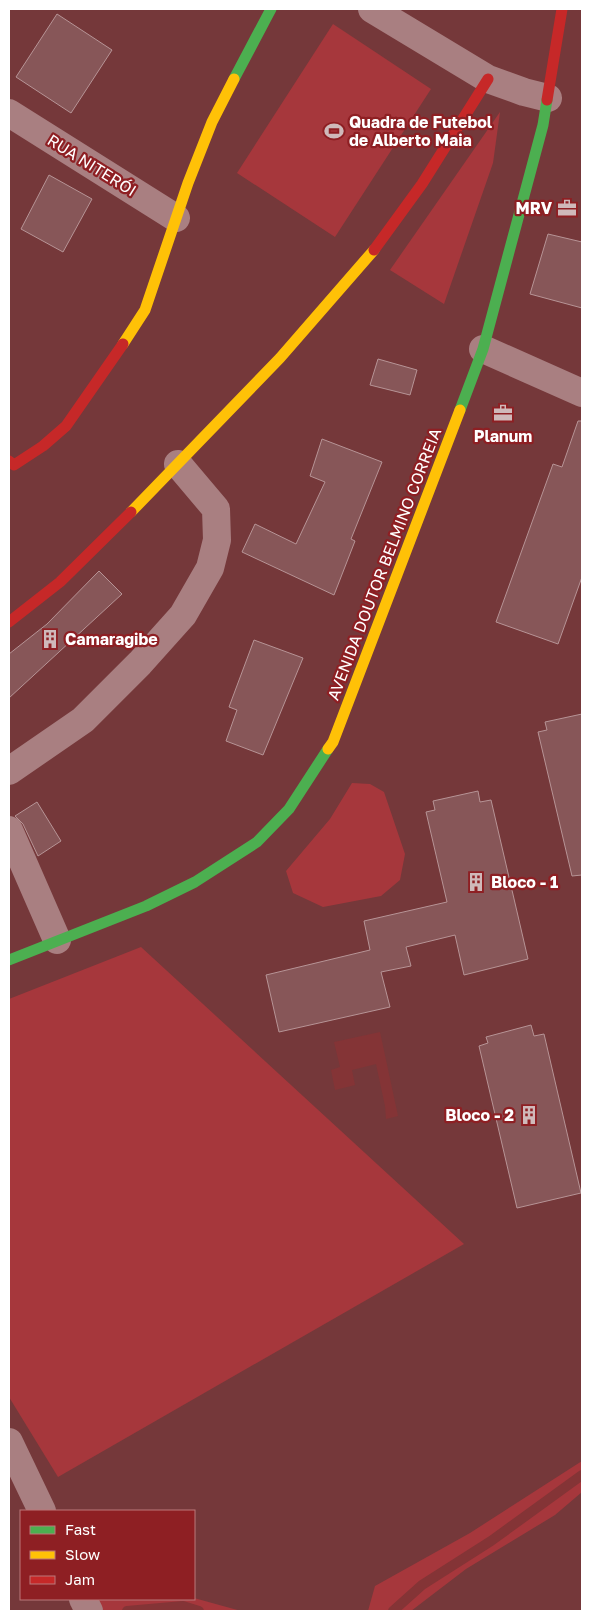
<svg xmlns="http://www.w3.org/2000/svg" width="591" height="1620" font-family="'Golos Text',sans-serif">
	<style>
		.green { fill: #a6373c }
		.water { fill: #843436 }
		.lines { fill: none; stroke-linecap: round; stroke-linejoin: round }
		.stream { stroke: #843436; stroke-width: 10 }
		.building { fill: #875658; stroke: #b79496 }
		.street { stroke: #a97f81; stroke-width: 28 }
		.fast { stroke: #4caf50; stroke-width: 11 }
		.slow { stroke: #ffc107; stroke-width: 11 }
		.jam { stroke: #c62828; stroke-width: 11 }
		.labels { text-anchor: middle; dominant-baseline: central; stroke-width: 4.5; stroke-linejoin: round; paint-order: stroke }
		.poi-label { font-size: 16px; font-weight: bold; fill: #fff; stroke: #8e1f23; text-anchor: start }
		.street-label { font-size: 16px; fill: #fff; stroke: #8e1f23 }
	</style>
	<rect width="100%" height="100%" fill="#75383a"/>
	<!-- green -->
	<g class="green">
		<path d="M 333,24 L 431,89 L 335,237 L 237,173 Z"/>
		<path d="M 500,112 L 493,163 L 444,304 L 390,270 Z"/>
		<path d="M 352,783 L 370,784 L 384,792 L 405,854 L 400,880 L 381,896 L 323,907 L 293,893 L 286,871 L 330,819 Z"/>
		<path d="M 141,947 L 464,1244 L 58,1477 L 9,1397 L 9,999 Z"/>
		<path d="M 582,1461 L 582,1492 L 555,1515 L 466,1569 L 411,1611 L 368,1611 L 375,1586 L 470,1533 Z"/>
		<path d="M 194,1598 L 241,1611 L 102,1611 L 96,1599 Z"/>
	</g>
	<!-- water -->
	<path class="water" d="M 380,1032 L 398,1116 L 386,1119 L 385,1106 L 376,1064 L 352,1070 L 355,1085 L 335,1090 L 331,1070 L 340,1067 L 334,1042 Z"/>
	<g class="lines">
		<!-- stream -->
		<g class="stream">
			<path d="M 127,1611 L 183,1606 L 199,1611"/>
			<path d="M 393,1611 L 422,1585 L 491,1541 L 582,1475"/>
		</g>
	</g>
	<!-- building -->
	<g class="building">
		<path d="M 57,14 L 112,50 L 71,113 L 16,77 Z"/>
		<path d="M 49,175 L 92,199 L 63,252 L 21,229 Z"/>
		<path d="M 548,234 L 582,242 L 582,308 L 530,294 Z"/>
		<path d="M 378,359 L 417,370 L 410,395 L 370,385 Z"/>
		<path d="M 578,421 L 582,421 L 582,577 L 558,644 L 496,622 L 553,464 L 562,467 Z"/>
		<path d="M 322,439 L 382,462 L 351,539 L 355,541 L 334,595 L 242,552 L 255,524 L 296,544 L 325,482 L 310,476 Z"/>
		<path d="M 99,571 L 122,594 L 9,698 L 9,654 L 47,624 Z"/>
		<path d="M 254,640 L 303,658 L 263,755 L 226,741 L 237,710 L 229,707 Z"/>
		<path d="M 582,714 L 582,875 L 572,876 L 538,732 L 547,730 L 545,722 Z"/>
		<path d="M 478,791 L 480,802 L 491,800 L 528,959 L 464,975 L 455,935 L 406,947 L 411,966 L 381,972 L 390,1007 L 279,1032 L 266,975 L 370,950 L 364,921 L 447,902 L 426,812 L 435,810 L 433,801 Z"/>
		<path d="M 37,802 L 61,841 L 38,856 L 23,824 L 15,816 Z"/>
		<path d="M 531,1025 L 534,1036 L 544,1034 L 581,1193 L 517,1208 L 479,1046 L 488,1043 L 486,1037 Z"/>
	</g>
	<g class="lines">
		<!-- street -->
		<g class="street">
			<path d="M 372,9 L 488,79 L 524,92 L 548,98"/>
			<path d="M 9,113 L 176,218"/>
			<path d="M 483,349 L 582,393"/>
			<path d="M 9,771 L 83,720 L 140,663 L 183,615 L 210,568 L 217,540 L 216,509 L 178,464"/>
			<path d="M 9,830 L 57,940"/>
			<path d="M 9,1442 L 42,1511"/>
			<path d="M 83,1599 L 89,1611"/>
		</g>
		<!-- fast -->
		<g class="fast">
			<path d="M 234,79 L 271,9"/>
			<path d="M 460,410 L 483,349 L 543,125 L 547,100"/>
			<path d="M 9,960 L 146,906 L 195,882 L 257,842 L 289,809 L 328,749"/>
		</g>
		<!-- slow -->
		<g class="slow">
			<path d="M 123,344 L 145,310 L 188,183 L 212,122 L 234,79"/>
			<path d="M 131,512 L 280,358 L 374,250"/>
			<path d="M 328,749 L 333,742 L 460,410"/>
		</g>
		<!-- jam -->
		<g class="jam">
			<path d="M 547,100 L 562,9"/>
			<path d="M 374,250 L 422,184 L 488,79"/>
			<path d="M 9,461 L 14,465 L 43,446 L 66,426 L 123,344"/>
			<path d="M 9,622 L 60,582 L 131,512"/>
		</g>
	</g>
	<!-- icons -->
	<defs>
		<g id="stadium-bare" transform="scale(1.5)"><path d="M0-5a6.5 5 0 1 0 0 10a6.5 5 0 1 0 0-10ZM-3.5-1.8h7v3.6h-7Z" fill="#cfb9ba" stroke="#8e1f23" stroke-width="2.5" paint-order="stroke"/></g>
		<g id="office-bare" transform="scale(1.5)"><path d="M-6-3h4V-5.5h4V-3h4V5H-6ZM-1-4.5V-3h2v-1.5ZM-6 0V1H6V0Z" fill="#cfb9ba" stroke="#8e1f23" stroke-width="2.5" paint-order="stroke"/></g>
		<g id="building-bare" transform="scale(1.5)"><path d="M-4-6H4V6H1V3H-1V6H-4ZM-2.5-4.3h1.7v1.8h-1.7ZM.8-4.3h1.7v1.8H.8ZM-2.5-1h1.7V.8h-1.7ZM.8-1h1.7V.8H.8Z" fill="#cfb9ba" stroke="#8e1f23" stroke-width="2.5" paint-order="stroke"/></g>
	</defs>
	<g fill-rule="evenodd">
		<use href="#stadium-bare" x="334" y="131"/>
		<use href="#office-bare" x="567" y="208"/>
		<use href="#office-bare" x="503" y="413"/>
		<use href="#building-bare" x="50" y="639"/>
		<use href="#building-bare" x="476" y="882"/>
		<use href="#building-bare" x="529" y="1115"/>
	</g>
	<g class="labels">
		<!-- poi labels -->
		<g class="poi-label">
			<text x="349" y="122">Quadra de Futebol<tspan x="349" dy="18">de Alberto Maia</tspan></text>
			<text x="552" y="208" text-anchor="end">MRV</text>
			<text x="503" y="436" text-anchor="middle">Planum</text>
			<text x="65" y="639">Camaragibe</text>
			<text x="491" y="882">Bloco - 1</text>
			<text x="514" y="1115" text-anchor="end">Bloco - 2</text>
		</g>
		<!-- street labels -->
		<g class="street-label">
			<text transform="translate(92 165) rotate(32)">RUA NITERÓI</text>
			<text transform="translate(384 564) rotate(-69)">AVENIDA DOUTOR BELMINO CORREIA</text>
		</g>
	</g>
	<!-- border -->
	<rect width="591" height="1620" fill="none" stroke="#ffffff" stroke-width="20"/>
	<!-- legend -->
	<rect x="20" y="1510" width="175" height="90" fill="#8e1f23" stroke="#bb797b"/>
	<rect x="30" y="1526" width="25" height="8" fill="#4caf50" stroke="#bb797b"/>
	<text x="65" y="1535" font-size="15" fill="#ffffff">Fast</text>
	<rect x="30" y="1551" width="25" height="8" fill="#ffc107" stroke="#bb797b"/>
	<text x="65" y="1560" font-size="15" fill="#ffffff">Slow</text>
	<rect x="30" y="1576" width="25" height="8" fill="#c62828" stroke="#bb797b"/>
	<text x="65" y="1585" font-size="15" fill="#ffffff">Jam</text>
</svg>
